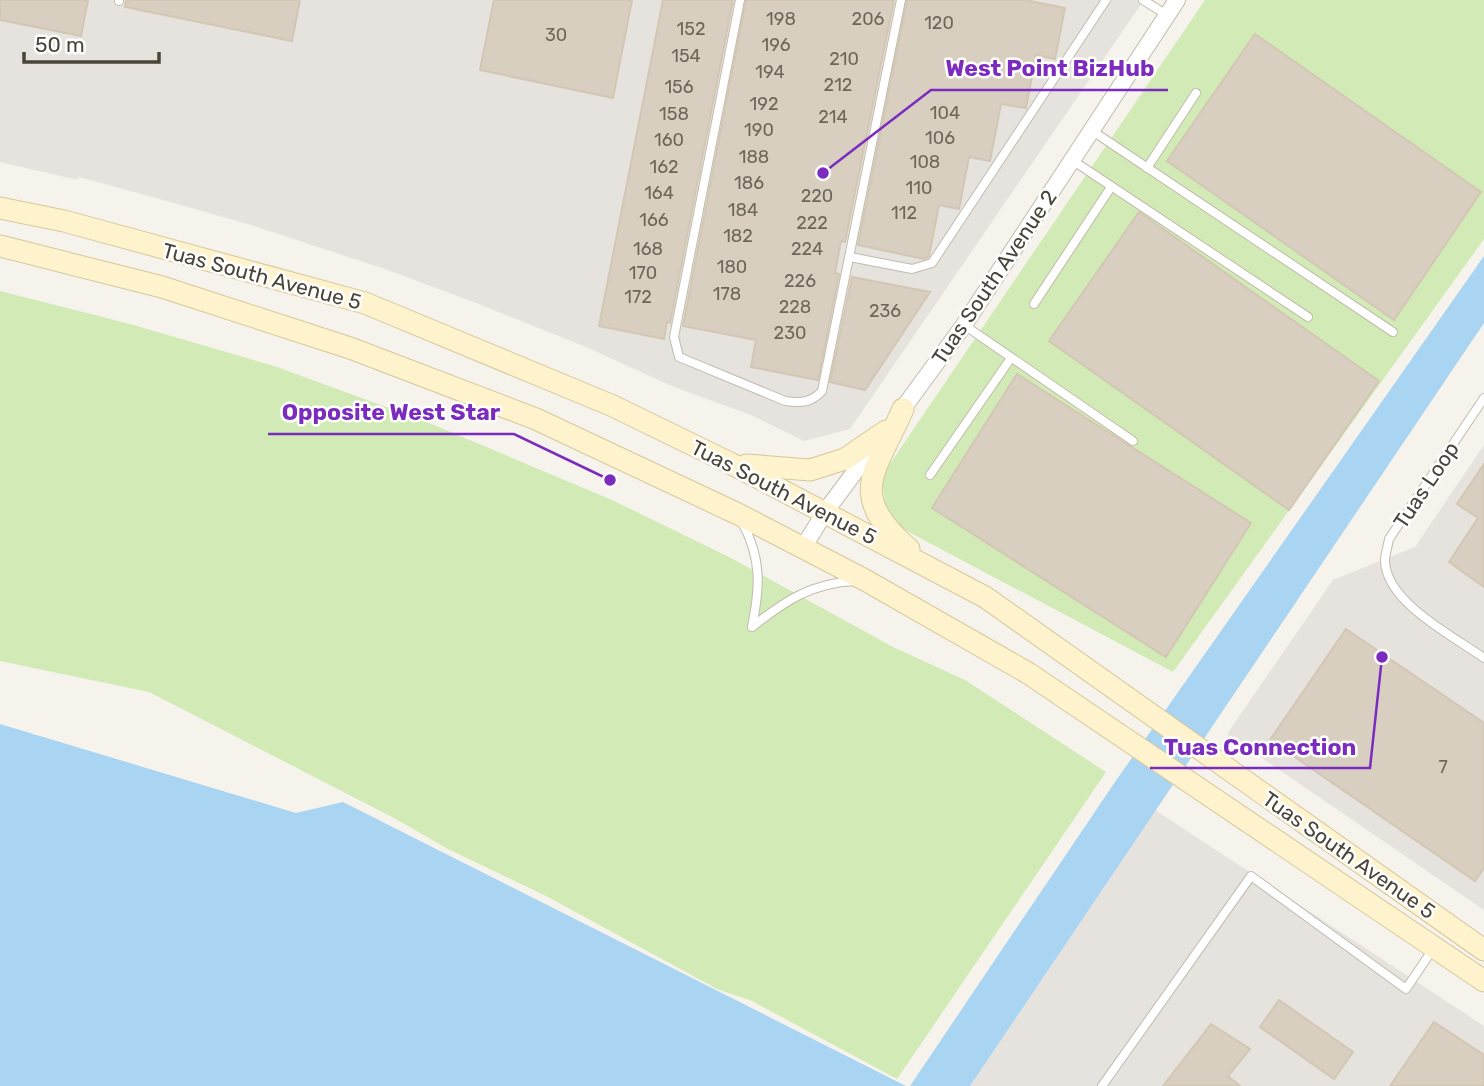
<svg xmlns="http://www.w3.org/2000/svg" width="1484" height="1086" font-family="Rubik,sans-serif">
	<style>
		.industrial { fill: #e6e2dd }
		.green { fill: #d2eab5 }
		.water { fill: #a9d4f2 }
		.building { fill: #d8cfc1; stroke: #d3c7b4; stroke-width: 2 }
		.lines { fill: none; stroke-linecap: round; stroke-linejoin: round }
		.lane-casing { stroke: #c2bbae; stroke-width: 10 }
		.street-casing { stroke: #c2bbae; stroke-width: 18 }
		.secondary-casing { stroke: #d6c79b; stroke-width: 23 }
		.lane { stroke: #fff; stroke-width: 8 }
		.street { stroke: #fff; stroke-width: 16 }
		.secondary { stroke: #fff3cd; stroke-width: 21 }
		.labels { text-anchor: middle; dominant-baseline: central; stroke-width: 5; stroke-linejoin: round; paint-order: stroke }
		.number-label { font-size: 18px; fill: #6e675b }
		.street-label { font-size: 21px; fill: #4b4439; stroke: #fff }
		.leader { fill: none; stroke: #7b2cbf; stroke-width: 2.5 }
		.callout-dot { fill: #7b2cbf; stroke: #fff; stroke-width: 2.5 }
		.callout-label { font-size: 23px; text-anchor: middle; font-weight: bold; fill: #7b2cbf; stroke: #fff; stroke-width: 5; stroke-linejoin: round; paint-order: stroke }
	</style>
	<rect width="100%" height="100%" fill="#f6f3ec"/>
	<!-- industrial -->
	<g class="industrial">
		<path d="M 0,0 L 1144,0 L 850,429 L 804,441 L 751,415 L 674,387 L 586,347 L 471,301 L 382,268 L 251,225 L 156,198 L 79,177 L 78,180 L 0,162 Z"/>
		<path d="M 1484,445 L 1484,910 L 1227,734 L 1333,580 L 1415,547 Z"/>
		<path d="M 1155,810 L 1484,1026 L 1484,1086 L 970,1086 Z"/>
	</g>
	<!-- green -->
	<g class="green">
		<path d="M 1205,0 L 1484,0 L 1484,239 L 1173,672 L 888,521 L 881,477 Z"/>
		<path d="M 0,291 L 130,324 L 277,367 L 427,422 L 612,500 L 731,558 L 893,647 L 965,680 L 1106,772 L 897,1079 L 752,1001 L 717,989 L 546,896 L 448,849 L 394,818 L 149,692 L 0,661 Z"/>
	</g>
	<!-- water -->
	<g class="water">
		<path d="M 1484,256 L 1484,323 L 970,1086 L 910,1086 L 1115,782 Z"/>
		<path d="M 0,724 L 296,813 L 343,802 L 906,1086 L 0,1086 Z"/>
	</g>
	<!-- building -->
	<g class="building">
		<path d="M 0,0 L 88,0 L 81,36 L 0,20 Z"/>
		<path d="M 126,0 L 300,0 L 292,41 L 125,7 Z"/>
		<path d="M 494,0 L 632,0 L 613,98 L 480,70 Z"/>
		<path d="M 663,0 L 733,0 L 670,323 L 667,322 L 664,339 L 599,326 Z"/>
		<path d="M 746,0 L 894,0 L 845,242 L 841,241 L 835,273 L 839,274 L 818,380 L 751,367 L 756,340 L 683,326 Z"/>
		<path d="M 907,0 L 1025,0 L 1065,8 L 1055,59 L 1036,55 L 1026,108 L 1001,104 L 990,161 L 969,157 L 959,209 L 939,205 L 929,256 L 924,259 L 858,245 Z"/>
		<path d="M 1255,34 L 1481,192 L 1394,320 L 1167,161 Z"/>
		<path d="M 1139,212 L 1379,381 L 1289,510 L 1049,341 Z"/>
		<path d="M 852,277 L 930,292 L 865,390 L 830,382 Z"/>
		<path d="M 1017,374 L 1251,523 L 1166,657 L 932,508 Z"/>
		<path d="M 1484,464 L 1484,587 L 1449,562 L 1478,518 L 1457,504 Z"/>
		<path d="M 1346,629 L 1484,723 L 1484,868 L 1475,881 L 1270,740 Z"/>
		<path d="M 1279,1000 L 1353,1052 L 1334,1079 L 1260,1027 Z"/>
		<path d="M 1434,1022 L 1484,1055 L 1484,1086 L 1390,1086 Z"/>
		<path d="M 1211,1024 L 1250,1049 L 1228,1076 L 1240,1086 L 1163,1086 Z"/>
	</g>
	<g class="lines">
		<!-- lane casing -->
		<g class="lane-casing">
			<g id="lane">
				<path d="M 740,0 L 674,337 L 679,357 L 785,401 C 801,403 811,403 822,391 L 901,0"/>
				<path d="M 1143,0 L 1167,15"/>
				<path d="M 119,1 L 119,0"/>
				<path d="M 1091,130 L 1393,332"/>
				<path d="M 1072,160 L 1308,317"/>
				<path d="M 1147,168 L 1196,93"/>
				<path d="M 850,257 L 912,269 L 932,263 L 1106,0"/>
				<path d="M 1034,304 L 1111,187"/>
				<path d="M 964,325 L 1133,441"/>
				<path d="M 1484,398 L 1389,539 C 1388,546 1385,554 1385,561 C 1386,602 1453,636 1484,658"/>
				<path d="M 930,475 L 1011,358"/>
				<path d="M 742,522 C 762,559 760,587 752,627"/>
				<path d="M 752,627 C 785,601 811,583 855,581"/>
				<path d="M 1102,1086 L 1251,876 L 1406,989 L 1433,949"/>
			</g>
		</g>
		<!-- street casing -->
		<g class="street-casing">
			<g id="street">
				<path d="M 896,418 L 964,325 L 1177,0"/>
				<path d="M 803,548 L 825,512 L 878,441"/>
			</g>
		</g>
		<!-- secondary casing -->
		<g class="secondary-casing">
			<g id="secondary">
				<path d="M 0,208 L 64,221 L 365,303 L 613,406 L 730,463 L 985,597 L 1484,950"/>
				<path d="M 0,246 L 162,287 L 350,348 L 536,419 L 738,514 L 865,580 L 1028,673 L 1484,981"/>
				<path d="M 903,409 C 876,472 845,494 909,549"/>
				<path d="M 746,465 L 810,470 L 845,459 L 886,431"/>
			</g>
		</g>
		<!-- lane -->
		<use href="#lane" class="lane"/>
		<!-- street -->
		<use href="#street" class="street"/>
		<!-- secondary -->
		<use href="#secondary" class="secondary"/>
	</g>
	<g class="labels">
		<!-- number labels -->
		<g class="number-label">
			<text x="781" y="19">198</text>
			<text x="868" y="19">206</text>
			<text x="939" y="23">120</text>
			<text x="691" y="29">152</text>
			<text x="556" y="35">30</text>
			<text x="776" y="45">196</text>
			<text x="686" y="56">154</text>
			<text x="844" y="59">210</text>
			<text x="770" y="72">194</text>
			<text x="838" y="85">212</text>
			<text x="679" y="87">156</text>
			<text x="764" y="104">192</text>
			<text x="945" y="113">104</text>
			<text x="674" y="114">158</text>
			<text x="833" y="117">214</text>
			<text x="759" y="130">190</text>
			<text x="940" y="138">106</text>
			<text x="669" y="140">160</text>
			<text x="754" y="157">188</text>
			<text x="925" y="162">108</text>
			<text x="664" y="167">162</text>
			<text x="749" y="183">186</text>
			<text x="919" y="188">110</text>
			<text x="659" y="193">164</text>
			<text x="817" y="196">220</text>
			<text x="743" y="210">184</text>
			<text x="904" y="213">112</text>
			<text x="654" y="220">166</text>
			<text x="812" y="223">222</text>
			<text x="738" y="236">182</text>
			<text x="648" y="249">168</text>
			<text x="807" y="249">224</text>
			<text x="732" y="267">180</text>
			<text x="643" y="273">170</text>
			<text x="800" y="281">226</text>
			<text x="727" y="294">178</text>
			<text x="638" y="297">172</text>
			<text x="795" y="307">228</text>
			<text x="885" y="311">236</text>
			<text x="790" y="333">230</text>
			<text x="1443" y="767">7</text>
		</g>
		<!-- street labels -->
		<g class="street-label">
			<text transform="translate(262 276) rotate(15)">Tuas South Avenue 5</text>
			<text transform="translate(994 277) rotate(-56)">Tuas South Avenue 2</text>
			<text transform="translate(1426 485) rotate(-56)">Tuas Loop</text>
			<text transform="translate(784 492) rotate(27)">Tuas South Avenue 5</text>
			<text transform="translate(1349 855) rotate(35)">Tuas South Avenue 5</text>
		</g>
	</g>
	<!-- callouts -->
	<path class="leader" d="M823 173L931 90H1168M610 480L514 434H268M1382 657L1370 768H1150"/>
	<g class="callout-dot">
		<circle cx="823" cy="173" r="7"/>
		<circle cx="610" cy="480" r="7"/>
		<circle cx="1382" cy="657" r="7"/>
	</g>
	<g class="callout-label">
		<text x="1050" y="76">West Point BizHub</text>
		<text x="391" y="420">Opposite West Star</text>
		<text x="1260" y="755">Tuas Connection</text>
	</g>
	<!-- scale -->
	<path d="M24 52v10h135v-10" fill="none" stroke="#4b4439" stroke-width="3.5"/>
	<text x="35" y="52" font-size="21" fill="#4b4439" stroke="#ffffff" stroke-width="5" paint-order="stroke">50 m</text>
</svg>
